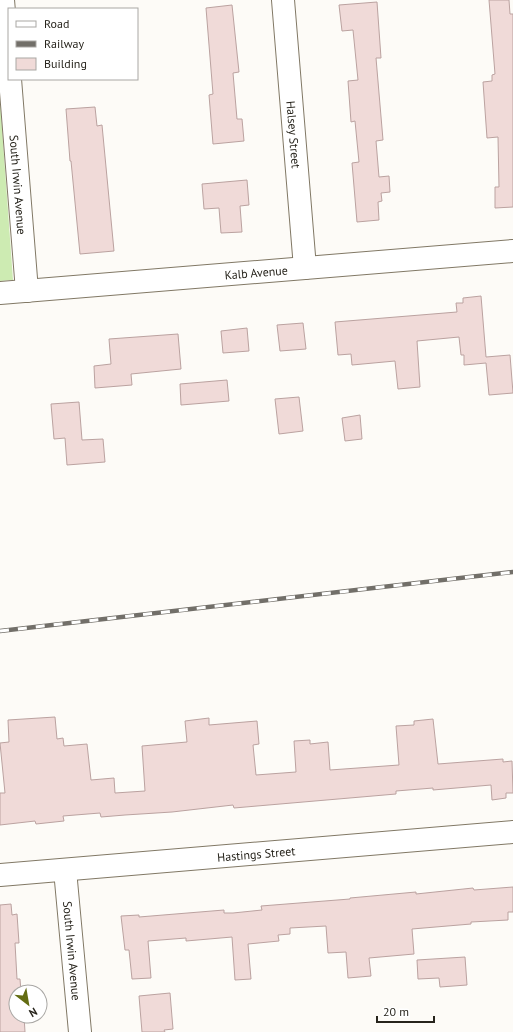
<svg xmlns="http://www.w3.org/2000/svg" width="513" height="1032" font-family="'PT Sans',sans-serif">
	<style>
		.green { fill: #cdebb2 }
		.building { fill: #f0dad8; stroke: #bba2a0 }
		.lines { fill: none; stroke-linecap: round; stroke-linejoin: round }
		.minor-casing { stroke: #817865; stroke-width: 24 }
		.minor { stroke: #fff; stroke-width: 22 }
		.rail-casing { stroke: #726f69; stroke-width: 4.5 }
		.rail { stroke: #fff; stroke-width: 3; stroke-dasharray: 9; stroke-linecap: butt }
		.labels { text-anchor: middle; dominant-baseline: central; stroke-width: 3.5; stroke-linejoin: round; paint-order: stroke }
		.street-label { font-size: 12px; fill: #27241c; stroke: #fff }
	</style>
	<rect width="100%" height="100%" fill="#fdfbf7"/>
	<!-- green -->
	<path class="green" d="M 0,100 L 13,280 L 0,281 Z"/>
	<!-- building -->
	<g class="building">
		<path d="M 489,0 L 509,0 L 510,14 L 513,14 L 513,207 L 495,208 L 495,187 L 499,187 L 498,137 L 487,138 L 483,82 L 492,81 L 492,75 L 495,74 Z"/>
		<path d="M 377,2 L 381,58 L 376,58 L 383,140 L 376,141 L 379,177 L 389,176 L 390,192 L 381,193 L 382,201 L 378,202 L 379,220 L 357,222 L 352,163 L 359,162 L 355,121 L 351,122 L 348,81 L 358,80 L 353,30 L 342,31 L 339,5 Z"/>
		<path d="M 232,5 L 239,72 L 233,73 L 237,119 L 242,119 L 244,141 L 213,144 L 209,95 L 213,94 L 206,8 Z"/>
		<path d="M 95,107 L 97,126 L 102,125 L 114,251 L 80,254 L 71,161 L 70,161 L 66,109 Z"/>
		<path d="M 247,180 L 249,205 L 240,206 L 242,232 L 221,233 L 219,208 L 204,209 L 202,184 Z"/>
		<path d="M 481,296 L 486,357 L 510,355 L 513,393 L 489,395 L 486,363 L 464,365 L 464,355 L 461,355 L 459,337 L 417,341 L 420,387 L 398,389 L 395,361 L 352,365 L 351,354 L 338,355 L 335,322 L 457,312 L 456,303 L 463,303 L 463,298 Z"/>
		<path d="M 303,323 L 306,349 L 280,351 L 277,325 Z"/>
		<path d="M 247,328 L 249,351 L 223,353 L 221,331 Z"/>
		<path d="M 178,334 L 181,369 L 131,374 L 132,385 L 95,388 L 94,366 L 111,364 L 109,339 Z"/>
		<path d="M 227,380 L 229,401 L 181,405 L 180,384 Z"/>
		<path d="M 299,397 L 303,431 L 279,434 L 275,399 Z"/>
		<path d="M 79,402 L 82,440 L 103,439 L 105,462 L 67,465 L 65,438 L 54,439 L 51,404 Z"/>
		<path d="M 360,415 L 362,439 L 345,441 L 342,418 Z"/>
		<path d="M 55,717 L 57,739 L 63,738 L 64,746 L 87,744 L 91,780 L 114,778 L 115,793 L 145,791 L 142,746 L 187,742 L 185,721 L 209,718 L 209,725 L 257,721 L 259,744 L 253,745 L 256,775 L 296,772 L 294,741 L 310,740 L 310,744 L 328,742 L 330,770 L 399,765 L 396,726 L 414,725 L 414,721 L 433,719 L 438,764 L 503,759 L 503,762 L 512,761 L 513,793 L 506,793 L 506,798 L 492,800 L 491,785 L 433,790 L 433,788 L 396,791 L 396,794 L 234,808 L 233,805 L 172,812 L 125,815 L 101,817 L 100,813 L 63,816 L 64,821 L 36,824 L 35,821 L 0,825 L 0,793 L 5,793 L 0,743 L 9,742 L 8,720 Z"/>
		<path d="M 513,887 L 513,912 L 508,912 L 508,920 L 471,922 L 471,924 L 412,929 L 414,954 L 369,958 L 371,976 L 348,978 L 346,952 L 328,953 L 326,926 L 290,928 L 290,934 L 278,935 L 279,941 L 248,944 L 251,979 L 235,980 L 232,937 L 186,941 L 186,938 L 148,941 L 151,978 L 132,979 L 129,950 L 125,950 L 121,916 L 139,915 L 139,917 L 224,910 L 224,913 L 233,913 L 262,910 L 261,906 L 350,899 L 350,898 L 416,892 L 416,894 L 473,888 L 474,890 Z"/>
		<path d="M 11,904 L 12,915 L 17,914 L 19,943 L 15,943 L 17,979 L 20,979 L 21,992 L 16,992 L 16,1016 L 24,1016 L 25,1032 L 0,1032 L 0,905 Z"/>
		<path d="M 465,957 L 467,985 L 440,987 L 439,978 L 418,979 L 417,960 Z"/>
		<path d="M 170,993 L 173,1029 L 164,1030 L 165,1032 L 142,1032 L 139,996 Z"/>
	</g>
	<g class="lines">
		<!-- minor casing -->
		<g class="minor-casing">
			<g id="minor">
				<path d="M 3,0 L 9,71"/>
				<path id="s1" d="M 283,0 L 305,268"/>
				<path id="s2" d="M 10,79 L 27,291"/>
				<path id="s3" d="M 0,293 L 513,251"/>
				<path id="s4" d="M 65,870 L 80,1032"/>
				<path id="s5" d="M 0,875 L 513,832"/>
			</g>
		</g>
		<!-- minor -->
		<use href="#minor" class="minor"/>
		<!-- rail casing -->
		<g class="rail-casing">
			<path id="rail" d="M 0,631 L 513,572"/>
		</g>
		<!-- rail -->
		<use href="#rail" class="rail"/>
	</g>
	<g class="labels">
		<!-- street labels -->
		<g class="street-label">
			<text stroke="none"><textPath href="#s1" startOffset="135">Halsey Street</textPath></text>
			<text stroke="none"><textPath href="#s2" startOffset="106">South Irwin Avenue</textPath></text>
			<text stroke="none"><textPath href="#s3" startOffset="257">Kalb Avenue</textPath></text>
			<text stroke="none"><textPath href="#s5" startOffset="257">Hastings Street</textPath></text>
			<text stroke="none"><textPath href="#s4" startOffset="81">South Irwin Avenue</textPath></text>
		</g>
	</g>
	<!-- legend -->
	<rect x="8" y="8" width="130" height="72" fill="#ffffff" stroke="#a9a7a4"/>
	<rect x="16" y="21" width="20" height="6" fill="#ffffff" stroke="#a9a7a4"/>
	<text x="44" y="28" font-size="12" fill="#27241c">Road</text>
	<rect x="16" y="41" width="20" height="6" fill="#726f69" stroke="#a9a7a4"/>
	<text x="44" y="48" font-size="12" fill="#27241c">Railway</text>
	<rect x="16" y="58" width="20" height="12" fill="#f0dad8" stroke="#a9a7a4"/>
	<text x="44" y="68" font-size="12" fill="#27241c">Building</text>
	<!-- north arrow -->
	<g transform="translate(28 1004) rotate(149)"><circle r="19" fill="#ffffff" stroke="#a9a7a4"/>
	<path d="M0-3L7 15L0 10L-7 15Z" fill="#636c12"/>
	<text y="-6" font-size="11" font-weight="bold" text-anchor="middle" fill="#27241c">N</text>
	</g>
	<!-- scale -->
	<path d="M377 1016v6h57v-6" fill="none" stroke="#27241c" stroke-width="2"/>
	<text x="383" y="1016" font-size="12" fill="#27241c" stroke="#ffffff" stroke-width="3" paint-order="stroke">20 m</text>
</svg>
